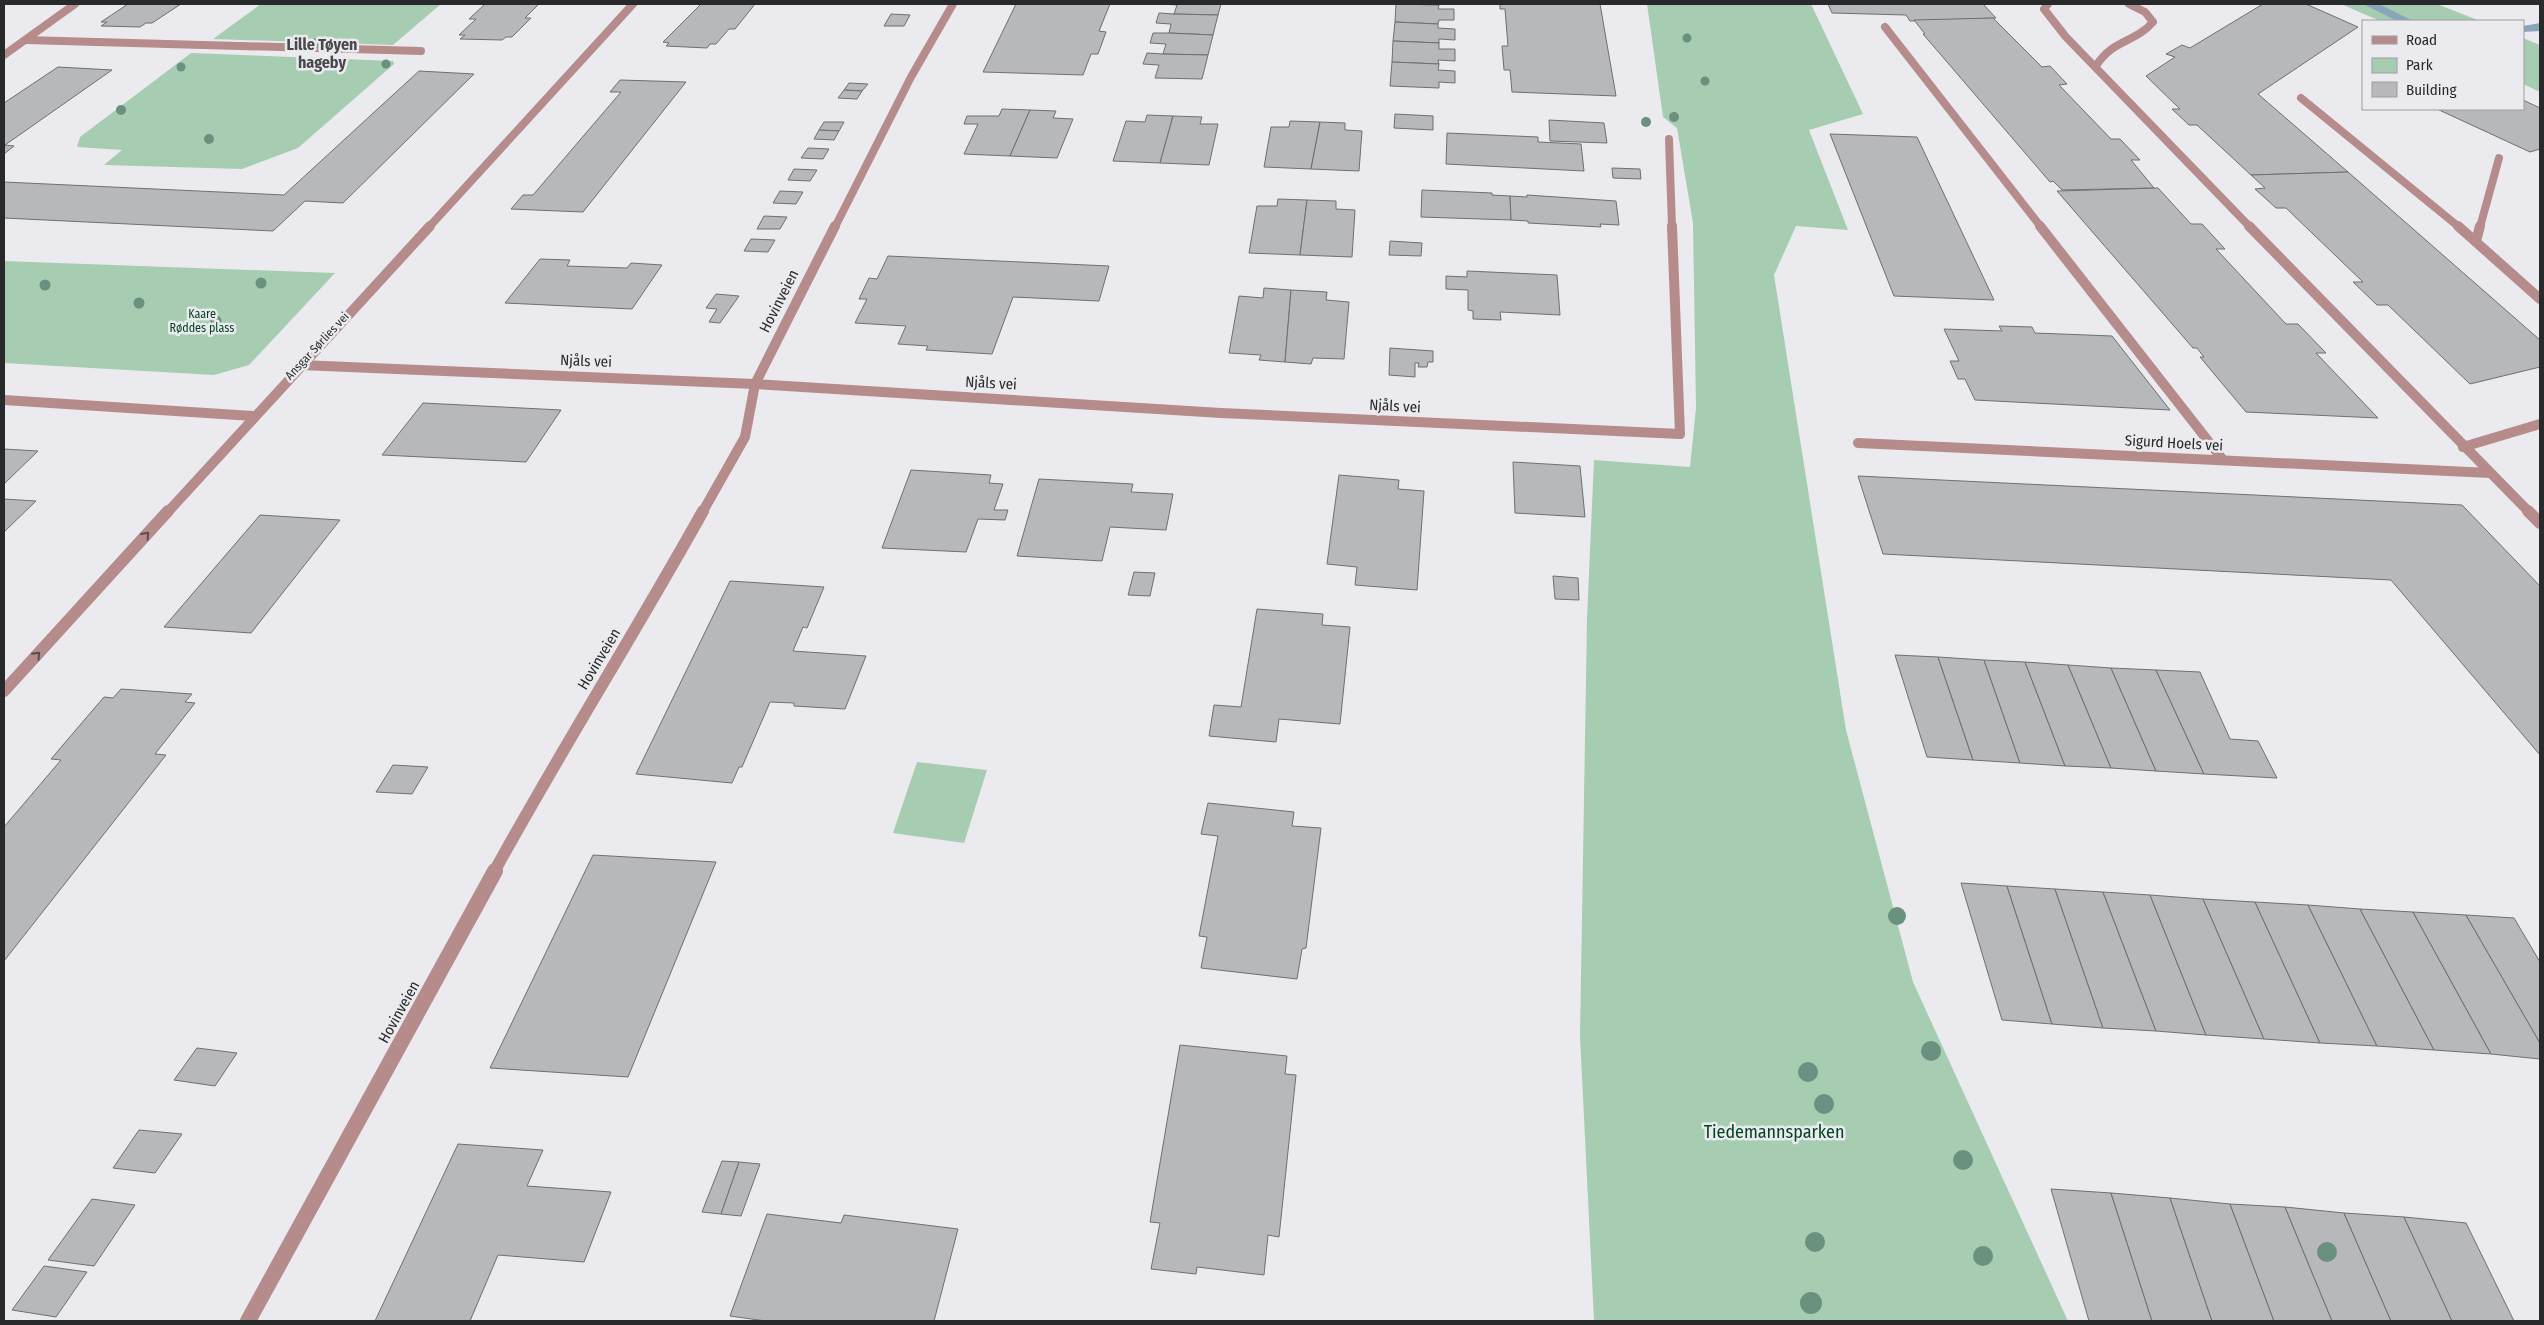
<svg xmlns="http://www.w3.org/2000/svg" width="2544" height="1325" font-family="'Fira Sans Condensed',sans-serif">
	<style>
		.green { fill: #a6cdb1 }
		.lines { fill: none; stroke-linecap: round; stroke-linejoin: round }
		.stream { fill: #89a5ba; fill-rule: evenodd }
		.building { fill: #b7b8bc; stroke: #6e6f73 }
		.service-far2 { stroke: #b68b8b; stroke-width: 8 }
		.service-far1 { stroke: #b68b8b; stroke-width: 10 }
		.service { stroke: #b68b8b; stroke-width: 12 }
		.minor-far3 { stroke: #b68b8b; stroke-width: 8 }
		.minor-far2 { stroke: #b68b8b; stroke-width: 10 }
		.minor-far1 { stroke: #b68b8b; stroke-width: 12 }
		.minor { stroke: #b68b8b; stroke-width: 16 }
		.tree { fill: #6a907f }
		.oneway { stroke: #5a4b4c }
		.labels { text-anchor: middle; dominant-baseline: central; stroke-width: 5; stroke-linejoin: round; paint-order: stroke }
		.far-park-label { font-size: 12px; fill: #004623; stroke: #ebebef }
		.far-street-label { font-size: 12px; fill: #28292a; stroke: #ebebef }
		.street-label { font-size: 15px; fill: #28292a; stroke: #ebebef }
		.far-district-label { font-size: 16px; font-weight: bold; fill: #49494d; stroke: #ebebef }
		.near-park-label { font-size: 18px; fill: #004623; stroke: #ebebef }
	</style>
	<rect width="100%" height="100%" fill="#ebebef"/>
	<!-- green -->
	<g class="green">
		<path d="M 261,4 L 441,4 L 393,45 L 213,39 Z"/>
		<path d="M 1647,4 L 1811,4 L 1863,114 L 1809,130 L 1848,230 L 1796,226 L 1774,275 L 1846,730 L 1913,982 L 2068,1321 L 1594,1321 L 1580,1036 L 1587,619 L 1594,460 L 1690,467 L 1696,408 L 1693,223 L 1677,128 L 1663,117 Z"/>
		<path d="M 2341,4 L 2437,4 L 2480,21 L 2380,21 Z"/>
		<path d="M 2523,38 L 2540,45 L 2540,92 L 2523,84 Z"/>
		<path d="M 191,53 L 393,61 L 394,64 L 298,148 L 242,169 L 104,165 L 122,150 L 77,147 L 80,137 Z"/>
		<path d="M 4,261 L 335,273 L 249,365 L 214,375 L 4,363 Z"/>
		<path d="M 917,762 L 987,770 L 964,843 L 893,833 Z"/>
	</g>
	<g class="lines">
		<!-- stream -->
		<g class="stream">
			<path d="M 2363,4 L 2379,4 L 2413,21 L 2397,21 Z"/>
			<path d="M 2540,23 L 2540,31 L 2523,32 L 2523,26 Z"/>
		</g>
	</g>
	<!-- building -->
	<g class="building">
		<path d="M 128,4 L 181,4 L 152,23 L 146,23 L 140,27 L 101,26 L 107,22 L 101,22 Z"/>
		<path d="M 485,4 L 539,4 L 525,18 L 531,18 L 512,37 L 506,37 L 502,40 L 460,39 L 465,35 L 459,35 L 476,19 L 469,19 Z"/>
		<path d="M 701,4 L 755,4 L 735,29 L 729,29 L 716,44 L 710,44 L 707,48 L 666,46 L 669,43 L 663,42 Z"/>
		<path d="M 1016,4 L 1110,4 L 1099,31 L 1106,32 L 1098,54 L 1091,54 L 1083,75 L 983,72 Z"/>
		<path d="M 1162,4 L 1221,4 L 1218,15 L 1174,14 L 1177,5 Z"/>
		<path d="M 1396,4 L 1439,5 L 1438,9 L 1454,9 L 1454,20 L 1439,20 L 1438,24 L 1395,22 Z"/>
		<path d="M 1500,4 L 1600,4 L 1616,96 L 1512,92 L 1510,70 L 1504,70 L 1502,46 L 1508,46 L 1505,9 L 1500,9 Z"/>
		<path d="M 1828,4 L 1983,4 L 1996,18 L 1910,21 L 1906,15 L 1832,13 Z"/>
		<path d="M 2263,4 L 2306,4 L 2358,27 L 2258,94 L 2348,172 L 2251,175 L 2197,125 L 2189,125 L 2172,109 L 2180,109 L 2146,76 L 2175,57 L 2166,54 L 2182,45 L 2190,48 Z"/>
		<path d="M 1159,13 L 1174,14 L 1218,15 L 1213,35 L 1169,33 L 1171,24 L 1156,23 Z"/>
		<path d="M 891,14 L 910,15 L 904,26 L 884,26 Z"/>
		<path d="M 1993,18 L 2042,67 L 2050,66 L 2067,84 L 2059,85 L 2111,139 L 2120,139 L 2140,160 L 2131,160 L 2154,188 L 2062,190 L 2053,181 L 2050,182 L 1923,34 L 1925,34 L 1914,20 Z"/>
		<path d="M 1395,22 L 1438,24 L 1438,28 L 1455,29 L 1455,40 L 1439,39 L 1439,43 L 1393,41 Z"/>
		<path d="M 1153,33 L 1169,33 L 1213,35 L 1208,55 L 1163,54 L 1166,44 L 1150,43 Z"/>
		<path d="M 1393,41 L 1439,43 L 1439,49 L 1455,49 L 1455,61 L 1438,60 L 1439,64 L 1392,62 Z"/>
		<path d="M 1147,53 L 1163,54 L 1208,55 L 1202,79 L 1155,78 L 1159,65 L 1143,64 Z"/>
		<path d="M 1392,62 L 1439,64 L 1438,70 L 1455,71 L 1455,83 L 1439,82 L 1439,88 L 1390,86 Z"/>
		<path d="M 58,67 L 112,70 L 5,145 L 14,146 L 4,154 L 4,103 Z"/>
		<path d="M 419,71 L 474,74 L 343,203 L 305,201 L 273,231 L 4,218 L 4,182 L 284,195 Z"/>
		<path d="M 620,80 L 686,82 L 583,212 L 511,209 L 523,195 L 533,195 L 621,92 L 610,92 Z"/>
		<path d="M 849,83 L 868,84 L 862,91 L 844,90 Z"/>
		<path d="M 844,90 L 862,91 L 857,99 L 838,98 Z"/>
		<path d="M 2523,100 L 2540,108 L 2540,149 L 2530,152 L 2437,109 L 2523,109 Z"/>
		<path d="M 1002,109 L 1030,110 L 1010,156 L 964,154 L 978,124 L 964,124 L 967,116 L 999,116 Z"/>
		<path d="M 1030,110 L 1056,111 L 1053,118 L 1073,119 L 1057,158 L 1010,156 Z"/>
		<path d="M 1395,114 L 1433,116 L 1433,130 L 1394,128 Z"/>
		<path d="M 1147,115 L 1173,116 L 1160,163 L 1113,161 L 1126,121 L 1145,122 Z"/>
		<path d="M 1173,116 L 1202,117 L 1200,124 L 1218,124 L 1209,165 L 1160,163 Z"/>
		<path d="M 1549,120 L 1604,123 L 1607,143 L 1550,141 Z"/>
		<path d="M 1290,121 L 1320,122 L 1311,169 L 1264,167 L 1271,127 L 1289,127 Z"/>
		<path d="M 824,122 L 844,122 L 839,131 L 819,130 Z"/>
		<path d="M 1320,122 L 1345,123 L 1345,130 L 1362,131 L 1359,171 L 1311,169 Z"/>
		<path d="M 819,130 L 839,131 L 834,140 L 814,139 Z"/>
		<path d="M 1447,133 L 1538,137 L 1538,142 L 1581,144 L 1584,171 L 1446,164 Z"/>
		<path d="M 1830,134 L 1917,137 L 1994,300 L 1894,296 Z"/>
		<path d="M 808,148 L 829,149 L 823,159 L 801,158 Z"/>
		<path d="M 1612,168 L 1640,169 L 1641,179 L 1613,178 Z"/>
		<path d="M 794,169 L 817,170 L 810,181 L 788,180 Z"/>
		<path d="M 2348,172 L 2540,340 L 2540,367 L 2470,384 L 2388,305 L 2377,305 L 2353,282 L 2363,282 L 2286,208 L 2276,208 L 2255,189 L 2265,188 L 2251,175 Z"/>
		<path d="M 2158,188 L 2191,224 L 2202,224 L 2225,249 L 2216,249 L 2286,324 L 2298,324 L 2326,353 L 2316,353 L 2378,418 L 2246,412 L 2200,357 L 2204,357 L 2197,348 L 2193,348 L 2057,191 Z"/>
		<path d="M 1422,190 L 1492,193 L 1492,195 L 1510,196 L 1511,220 L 1421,217 Z"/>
		<path d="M 780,191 L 803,192 L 796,204 L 773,203 Z"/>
		<path d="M 1527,195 L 1616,201 L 1619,225 L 1600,224 L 1601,227 L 1528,223 L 1528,221 L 1511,220 L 1510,196 L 1527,197 Z"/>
		<path d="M 1278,199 L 1307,200 L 1300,255 L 1249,253 L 1257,206 L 1277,206 Z"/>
		<path d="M 1307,200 L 1336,201 L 1336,209 L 1355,210 L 1352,257 L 1300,255 Z"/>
		<path d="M 764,216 L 787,217 L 780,229 L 757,229 Z"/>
		<path d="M 751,239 L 775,240 L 768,252 L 744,251 Z"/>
		<path d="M 1390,241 L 1422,243 L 1421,256 L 1389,255 Z"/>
		<path d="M 888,256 L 1109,266 L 1099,301 L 1013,297 L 992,354 L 926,350 L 928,346 L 898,344 L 906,326 L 855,323 L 867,299 L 859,299 L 869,278 L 877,279 Z"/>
		<path d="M 540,259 L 570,260 L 567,266 L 627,268 L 631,263 L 662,265 L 632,309 L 505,303 Z"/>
		<path d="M 1467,271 L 1557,275 L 1560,315 L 1500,312 L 1501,320 L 1473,319 L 1473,311 L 1468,310 L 1468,290 L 1446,289 L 1446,276 L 1467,277 Z"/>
		<path d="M 1264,288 L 1291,290 L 1285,362 L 1259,360 L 1261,355 L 1229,353 L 1239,296 L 1263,298 Z"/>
		<path d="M 1291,290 L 1327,292 L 1326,300 L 1349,302 L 1344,359 L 1313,358 L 1311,364 L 1285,362 Z"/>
		<path d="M 716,294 L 739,296 L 720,323 L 709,322 L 717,309 L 706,308 Z"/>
		<path d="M 1999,326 L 2032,327 L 2035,333 L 2112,336 L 2170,410 L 1975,400 L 1965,379 L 1958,379 L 1950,361 L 1959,361 L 1944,329 L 2002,331 Z"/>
		<path d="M 1390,348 L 1433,351 L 1433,362 L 1428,362 L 1427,367 L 1418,367 L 1419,363 L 1415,363 L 1415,377 L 1389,375 Z"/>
		<path d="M 423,403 L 561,410 L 526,462 L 382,455 Z"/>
		<path d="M 4,449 L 38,451 L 4,484 Z"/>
		<path d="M 1513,462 L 1580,466 L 1585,517 L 1515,513 Z"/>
		<path d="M 911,470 L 991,475 L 989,483 L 1003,484 L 994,510 L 1008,510 L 1005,520 L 978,519 L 966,552 L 882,548 Z"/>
		<path d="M 1339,475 L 1399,480 L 1398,489 L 1424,491 L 1417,590 L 1355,585 L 1357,567 L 1327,564 Z"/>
		<path d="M 1858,476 L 2462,505 L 2540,586 L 2540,755 L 2391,580 L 1883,554 Z"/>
		<path d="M 1039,479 L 1133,484 L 1131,492 L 1173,494 L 1166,530 L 1110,527 L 1102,561 L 1017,556 Z"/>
		<path d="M 4,499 L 36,501 L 4,532 Z"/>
		<path d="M 260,515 L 340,520 L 251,633 L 164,627 Z"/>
		<path d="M 1134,572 L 1155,573 L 1150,596 L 1128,595 Z"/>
		<path d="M 1553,576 L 1578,578 L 1579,600 L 1555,599 Z"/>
		<path d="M 730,581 L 824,587 L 807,628 L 803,627 L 793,651 L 866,656 L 845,709 L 794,706 L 794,703 L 770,702 L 742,767 L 739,767 L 732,783 L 636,774 Z"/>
		<path d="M 1257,609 L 1323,614 L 1322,625 L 1350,627 L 1340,724 L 1279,719 L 1276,742 L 1209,736 L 1214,705 L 1241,707 Z"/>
		<path d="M 1895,655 L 1938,657 L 1973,760 L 1927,757 Z"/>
		<path d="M 1938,657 L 1984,660 L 2020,763 L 1973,760 Z"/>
		<path d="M 1984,660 L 2025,662 L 2065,766 L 2020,763 Z"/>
		<path d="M 2025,662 L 2068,665 L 2111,768 L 2065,766 Z"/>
		<path d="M 2068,665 L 2111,668 L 2156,771 L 2111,768 Z"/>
		<path d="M 2111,668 L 2156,670 L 2204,774 L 2156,771 Z"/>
		<path d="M 2156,670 L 2200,672 L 2230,739 L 2258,741 L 2277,778 L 2204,774 Z"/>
		<path d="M 121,689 L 192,694 L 185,702 L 195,703 L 155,754 L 166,755 L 4,961 L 4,827 L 61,760 L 51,759 L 104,697 L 113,698 Z"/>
		<path d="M 393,765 L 428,767 L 412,794 L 376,792 Z"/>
		<path d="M 1208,803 L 1294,812 L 1292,826 L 1321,828 L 1306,948 L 1302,949 L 1297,979 L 1201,968 L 1207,937 L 1199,936 L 1218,836 L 1201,834 Z"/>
		<path d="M 593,855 L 716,862 L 628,1077 L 490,1068 Z"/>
		<path d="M 1961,883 L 2007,886 L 2052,1024 L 2002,1020 Z"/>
		<path d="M 2007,886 L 2055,889 L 2103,1028 L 2052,1024 Z"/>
		<path d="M 2055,889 L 2103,892 L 2156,1031 L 2103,1028 Z"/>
		<path d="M 2103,892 L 2150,895 L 2206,1035 L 2156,1031 Z"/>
		<path d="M 2150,895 L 2203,899 L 2264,1039 L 2206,1035 Z"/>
		<path d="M 2203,899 L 2255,902 L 2320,1043 L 2264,1039 Z"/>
		<path d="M 2255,902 L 2308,905 L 2377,1046 L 2320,1043 Z"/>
		<path d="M 2308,905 L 2360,909 L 2434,1050 L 2377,1046 Z"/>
		<path d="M 2360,909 L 2413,912 L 2491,1054 L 2434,1050 Z"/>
		<path d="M 2413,912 L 2466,915 L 2540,1043 L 2540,1059 L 2491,1054 Z"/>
		<path d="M 2466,915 L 2514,918 L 2540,962 L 2540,1043 Z"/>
		<path d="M 1180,1045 L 1287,1056 L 1285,1074 L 1296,1075 L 1279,1237 L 1268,1235 L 1264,1275 L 1197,1267 L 1196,1274 L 1151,1269 L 1160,1223 L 1150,1222 Z"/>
		<path d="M 197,1048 L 237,1053 L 215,1086 L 174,1080 Z"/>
		<path d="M 139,1130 L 182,1134 L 155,1173 L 113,1168 Z"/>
		<path d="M 458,1144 L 543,1150 L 527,1186 L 611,1192 L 584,1262 L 498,1255 L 470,1321 L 375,1321 Z"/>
		<path d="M 722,1161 L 739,1162 L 721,1214 L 702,1212 Z"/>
		<path d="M 739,1162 L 760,1164 L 741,1216 L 721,1214 Z"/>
		<path d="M 2051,1189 L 2111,1193 L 2152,1321 L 2089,1321 Z"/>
		<path d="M 2111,1193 L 2170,1198 L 2212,1321 L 2152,1321 Z"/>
		<path d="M 2170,1198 L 2230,1204 L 2274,1321 L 2212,1321 Z"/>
		<path d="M 92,1199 L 135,1205 L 94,1266 L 48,1260 Z"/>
		<path d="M 2230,1204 L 2285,1207 L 2332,1321 L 2274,1321 Z"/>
		<path d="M 2285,1207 L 2344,1213 L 2391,1321 L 2332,1321 Z"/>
		<path d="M 2344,1213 L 2404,1217 L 2452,1321 L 2391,1321 Z"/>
		<path d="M 767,1214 L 841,1223 L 844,1215 L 958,1229 L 934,1321 L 766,1321 L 730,1316 Z"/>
		<path d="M 2404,1217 L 2466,1223 L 2514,1321 L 2452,1321 Z"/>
		<path d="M 44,1266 L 87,1272 L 56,1317 L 12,1310 Z"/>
	</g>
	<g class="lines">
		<!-- service-far2 -->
		<g class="service-far2">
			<path d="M 2048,4 L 2044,9 L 2066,37 L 2250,227"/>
			<path d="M 1885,27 L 2041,227"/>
			<path d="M 26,40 L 421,51"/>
			<path d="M 2096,66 C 2113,39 2135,43 2153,22 L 2145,12 L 2129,4"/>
			<path d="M 1669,139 L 1672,227"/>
		</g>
		<!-- service-far1 -->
		<g class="service-far1">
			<path d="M 1672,226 L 1680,434"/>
			<path d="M 2040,226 L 2223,460"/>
			<path d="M 2249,226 L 2530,513"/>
		</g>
		<!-- service -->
		<path class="service" d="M 2528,511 L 2540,523"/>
		<!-- minor-far3 -->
		<g class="minor-far3">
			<path d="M 4,55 L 75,4"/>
			<path d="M 2301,98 L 2459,227"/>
			<path d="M 429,227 L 633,4"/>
			<path d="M 835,227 L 911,77 L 953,4"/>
			<path d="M 2480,227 L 2499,158"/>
		</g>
		<!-- minor-far2 -->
		<g class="minor-far2">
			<path d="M 2458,226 L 2540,299"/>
			<path d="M 2476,241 L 2480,226"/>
			<path d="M 300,365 L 755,384 L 1221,413 L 1680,434"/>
			<path d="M 4,400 L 253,416"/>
			<path d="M 1858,443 L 2490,473"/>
			<path d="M 2463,447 L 2540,424"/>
			<path d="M 167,513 L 430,226"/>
			<path d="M 702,513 L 745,437 L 755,384 L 835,226"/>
		</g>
		<!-- minor-far1 -->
		<g class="minor-far1">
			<path d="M 4,691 L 168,511"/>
			<path d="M 494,872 C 561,750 635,633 703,511"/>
		</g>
		<!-- minor -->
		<path class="minor" d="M 248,1321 L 495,871"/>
	</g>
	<!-- trees -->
	<g class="tree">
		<circle cx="1687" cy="38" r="4.5"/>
		<circle cx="315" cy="43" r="4.5"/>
		<circle cx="386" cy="64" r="4.5"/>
		<circle cx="181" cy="67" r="4.5"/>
		<circle cx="1705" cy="81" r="4.5"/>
		<circle cx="121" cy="110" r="5"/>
		<circle cx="1674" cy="117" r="5"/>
		<circle cx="1646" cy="122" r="5"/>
		<circle cx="209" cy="139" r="5"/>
		<circle cx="261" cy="283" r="5.5"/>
		<circle cx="45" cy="285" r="5.5"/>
		<circle cx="139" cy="303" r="5.5"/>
		<circle cx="216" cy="321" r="5.5"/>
		<circle cx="1897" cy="916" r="9"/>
		<circle cx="1931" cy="1051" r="10"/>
		<circle cx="1808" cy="1072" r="10"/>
		<circle cx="1824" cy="1104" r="10"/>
		<circle cx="1963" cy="1160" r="10"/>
		<circle cx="1815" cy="1242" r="10"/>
		<circle cx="2327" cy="1252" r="10"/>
		<circle cx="1983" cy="1256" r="10"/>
		<circle cx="1811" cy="1303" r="11"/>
	</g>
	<!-- one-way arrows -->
	<defs><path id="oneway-chevron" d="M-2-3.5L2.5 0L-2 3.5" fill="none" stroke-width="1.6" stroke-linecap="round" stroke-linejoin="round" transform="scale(1.25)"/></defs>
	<g class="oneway">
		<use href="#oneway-chevron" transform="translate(146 535) rotate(-48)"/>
		<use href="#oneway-chevron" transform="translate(37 655) rotate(-47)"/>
	</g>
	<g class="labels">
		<!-- far-park labels -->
		<g class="far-park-label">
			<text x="202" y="314">Kaare<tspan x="202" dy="14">Røddes plass</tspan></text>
		</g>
		<!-- far-street labels -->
		<g class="far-street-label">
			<text transform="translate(317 346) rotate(-47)">Ansgar Sørlies vei</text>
		</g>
		<!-- street labels -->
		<g class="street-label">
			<text transform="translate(779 301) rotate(-63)">Hovinveien</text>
			<text transform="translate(586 361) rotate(2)">Njåls vei</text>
			<text transform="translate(991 383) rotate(3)">Njåls vei</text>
			<text transform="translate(1395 406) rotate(3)">Njåls vei</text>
			<text transform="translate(2174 443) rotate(3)">Sigurd Hoels vei</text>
			<text transform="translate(599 659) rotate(-59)">Hovinveien</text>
			<text transform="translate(399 1012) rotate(-61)">Hovinveien</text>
		</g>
		<!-- far-district labels -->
		<g class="far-district-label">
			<text x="322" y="44">Lille Tøyen<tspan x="322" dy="18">hageby</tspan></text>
		</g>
		<!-- near-park labels -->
		<g class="near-park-label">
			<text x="1774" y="1132">Tiedemannsparken</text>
		</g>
	</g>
	<!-- border -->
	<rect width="2544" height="1325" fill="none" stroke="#28292a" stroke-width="10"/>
	<!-- legend -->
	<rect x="2362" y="20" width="162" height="90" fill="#ebebef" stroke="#9d9da0"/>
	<rect x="2372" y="36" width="25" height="8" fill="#b68b8b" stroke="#9d9da0"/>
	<text x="2406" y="45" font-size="15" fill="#28292a">Road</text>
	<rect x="2372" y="58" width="25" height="15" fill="#a6cdb1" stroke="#9d9da0"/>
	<text x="2406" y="70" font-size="15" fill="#28292a">Park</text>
	<rect x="2372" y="82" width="25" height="15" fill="#b7b8bc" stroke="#9d9da0"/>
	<text x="2406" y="95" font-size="15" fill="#28292a">Building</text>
</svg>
